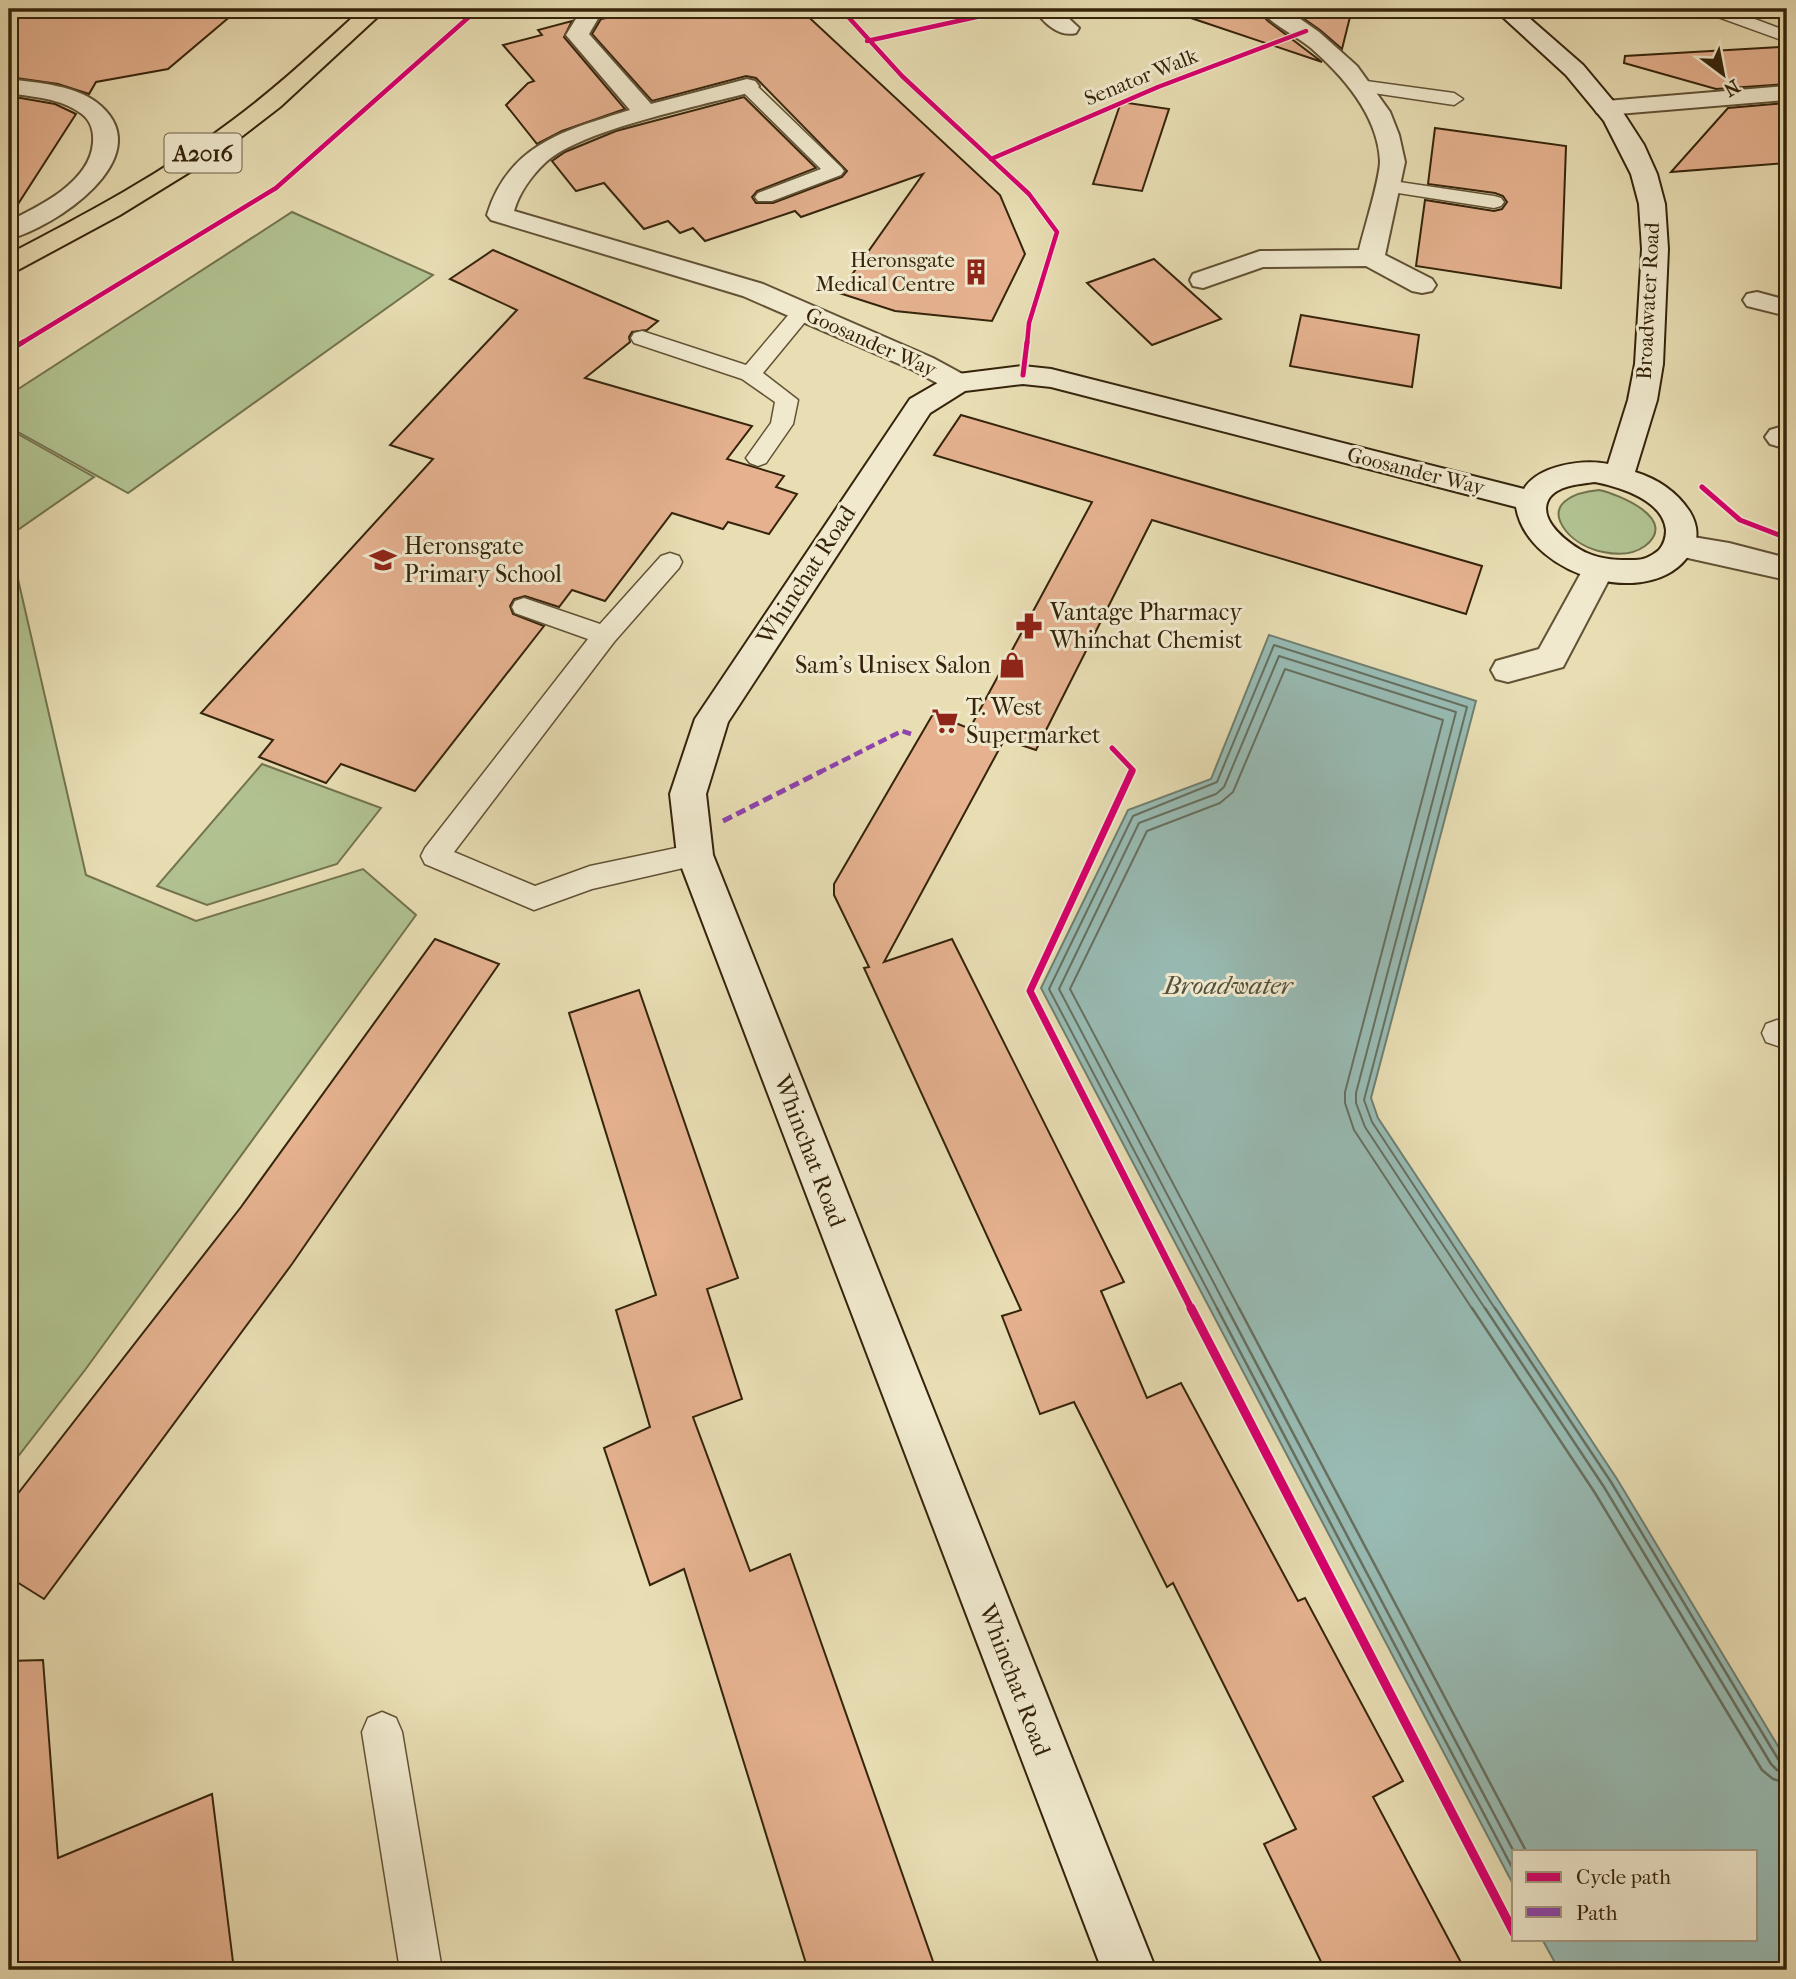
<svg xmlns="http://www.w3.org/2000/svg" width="1796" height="1979" font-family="'IM FELL French Canon',serif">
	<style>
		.green { fill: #b1c290; stroke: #73734e; stroke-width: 2 }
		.water { fill: #98bbb4; stroke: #707f70; stroke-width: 2 }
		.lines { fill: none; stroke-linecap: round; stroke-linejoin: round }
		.shore-far1 { stroke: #667060; stroke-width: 2 }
		.shore { stroke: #667060; stroke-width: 2.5 }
		.building { fill: #e5b18f; stroke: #35240b; stroke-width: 2 }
		.lane-casing { stroke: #625235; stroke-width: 3 }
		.street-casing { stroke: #625235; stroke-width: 4 }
		.secondary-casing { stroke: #35240b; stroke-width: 4 }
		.primary-casing { stroke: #35240b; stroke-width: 4 }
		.lane { fill: #f0e9ce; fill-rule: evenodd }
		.street { fill: #f0e9ce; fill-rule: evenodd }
		.secondary { fill: #f0e9ce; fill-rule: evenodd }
		.primary { fill: #e8ddb3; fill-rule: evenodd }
		.quiet-far1 { stroke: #8e44ad; stroke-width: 4.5; stroke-dasharray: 9 4.5; stroke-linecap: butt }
		.quiet { stroke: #8e44ad; stroke-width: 5; stroke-dasharray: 10 5; stroke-linecap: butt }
		.cycleway-far3-casing { stroke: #f0e9ce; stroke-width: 7 }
		.cycleway-far2-casing { stroke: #f0e9ce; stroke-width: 9 }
		.cycleway-far1-casing { stroke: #f0e9ce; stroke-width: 11 }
		.cycleway-casing { stroke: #f0e9ce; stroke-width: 13 }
		.cycleway-far3 { stroke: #d6006c; stroke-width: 4.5 }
		.cycleway-far2 { stroke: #d6006c; stroke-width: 5 }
		.cycleway-far1 { stroke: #d6006c; stroke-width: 7 }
		.cycleway { stroke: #d6006c; stroke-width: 9 }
		.labels { text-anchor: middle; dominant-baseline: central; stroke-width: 6; stroke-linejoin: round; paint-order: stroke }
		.far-street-label { font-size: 21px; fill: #35240b; stroke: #f0e9ce }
		.far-poi-label { font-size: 21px; fill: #35240b; stroke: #f0e9ce; text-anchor: end }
		.shield { fill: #f0e9ce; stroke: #6d5f46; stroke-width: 2 }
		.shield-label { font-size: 23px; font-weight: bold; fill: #35240b }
		.poi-label { font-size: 24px; fill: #35240b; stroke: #f0e9ce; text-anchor: start }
		.street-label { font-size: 24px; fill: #35240b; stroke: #f0e9ce }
		.water-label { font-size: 26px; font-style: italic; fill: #53513e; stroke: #f0e9ce }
	</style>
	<rect width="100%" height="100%" fill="#e8ddb3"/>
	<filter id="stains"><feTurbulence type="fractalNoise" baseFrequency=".00286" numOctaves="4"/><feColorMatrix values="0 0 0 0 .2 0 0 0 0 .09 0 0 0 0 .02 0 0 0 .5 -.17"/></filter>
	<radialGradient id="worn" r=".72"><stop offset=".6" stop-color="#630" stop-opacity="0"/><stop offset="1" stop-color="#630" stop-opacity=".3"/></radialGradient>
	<!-- green -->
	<g class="green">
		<path d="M 292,212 L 433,275 L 128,493 L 9,427 L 9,395 Z"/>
		<path d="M 9,429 L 94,477 L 9,536 Z"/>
		<path d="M 1599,490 C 1618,494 1680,519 1645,546 C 1623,562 1582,551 1566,531 C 1544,503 1576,492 1599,490 Z"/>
		<path d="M 9,540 L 86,875 L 196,921 L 363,869 L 416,915 L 85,1370 L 9,1468 Z"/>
		<path d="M 262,764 L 381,808 L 337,864 L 207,905 L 157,886 Z"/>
	</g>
	<!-- water -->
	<path class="water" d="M 1269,635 L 1476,701 L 1371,1098 L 1378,1118 L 1617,1479 L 1787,1761 L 1787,1970 L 1559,1970 L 1542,1939 L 1756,1939 L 1756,1851 L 1514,1851 L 1514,1886 L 1041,988 L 1128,810 L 1211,779 Z"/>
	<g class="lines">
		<!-- shore-far1 -->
		<g class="shore-far1">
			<path d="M 1218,1310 L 1049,989 L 1133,816 L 1217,782 L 1274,645 L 1467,707 L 1364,1100 L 1372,1122 L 1496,1310"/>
			<path d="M 1228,1310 L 1059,989 L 1139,823 L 1216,794 L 1224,787 L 1279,656 L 1456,712 L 1356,1093 L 1356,1103 L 1365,1127 L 1486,1310"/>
			<path d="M 1240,1310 L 1070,989 L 1147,831 L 1220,803 L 1233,792 L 1285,669 L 1443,720 L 1345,1092 L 1345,1103 L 1354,1130 L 1473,1310"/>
		</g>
		<!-- shore -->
		<g class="shore">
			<path d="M 1217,1308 L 1514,1871"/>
			<path d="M 1227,1308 L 1514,1852"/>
			<path d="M 1239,1308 L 1526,1851"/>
			<path d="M 1472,1308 L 1595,1493 L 1762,1770 L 1773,1779 L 1787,1783"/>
			<path d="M 1485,1308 L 1604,1487 L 1771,1764 L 1777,1770 L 1787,1772"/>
			<path d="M 1495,1308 L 1611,1482 L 1778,1759 L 1787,1763"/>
		</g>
	</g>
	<!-- building -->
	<g class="building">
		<path d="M 9,9 L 239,9 L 168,69 L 96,82 L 89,94 L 58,84 L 9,77 Z"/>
		<path d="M 617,9 L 800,9 L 1000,195 L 1025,254 L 992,321 L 895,311 L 839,293 L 923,174 L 801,217 L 795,211 L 705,241 L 693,228 L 680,233 L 668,221 L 644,229 L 604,183 L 576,191 L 552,161 L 565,152 L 616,131 L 744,97 L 816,168 L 757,191 L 752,197 L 756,203 L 773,203 L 842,177 L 847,171 L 756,78 L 746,76 L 652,101 L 592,34 L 601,19 L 611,17 Z"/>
		<path d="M 1190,9 L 1257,9 L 1268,21 L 1322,62 L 1188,17 Z"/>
		<path d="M 1290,9 L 1352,9 L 1342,49 L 1320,30 Z"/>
		<path d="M 572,21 L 564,37 L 625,109 L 562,131 L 537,144 L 506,105 L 528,83 L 534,81 L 503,45 L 542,35 L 538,30 Z"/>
		<path d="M 1785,44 L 1787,44 L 1787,84 L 1716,89 L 1624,63 L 1625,56 L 1782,47 Z"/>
		<path d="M 9,96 L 55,104 L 76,114 L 9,218 Z"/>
		<path d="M 1121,102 L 1169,109 L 1142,191 L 1093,184 Z"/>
		<path d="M 1787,103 L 1787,163 L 1671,172 L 1728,108 Z"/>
		<path d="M 1435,128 L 1566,146 L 1561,288 L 1416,266 L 1425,200 L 1494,211 L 1502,209 L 1507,202 L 1503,196 L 1495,193 L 1428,184 Z"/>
		<path d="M 493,250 L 658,321 L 647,330 L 632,332 L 629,337 L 630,342 L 585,378 L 752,426 L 727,459 L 784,476 L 776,487 L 797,494 L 769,534 L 728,522 L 723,529 L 672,513 L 605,601 L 572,590 L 559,607 L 525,596 L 514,599 L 510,606 L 513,614 L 544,626 L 415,791 L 341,764 L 326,783 L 259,757 L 273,740 L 201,713 L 433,459 L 390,445 L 517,310 L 450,279 Z"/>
		<path d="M 1154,259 L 1221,319 L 1152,345 L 1087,283 Z"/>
		<path d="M 1301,315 L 1419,335 L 1412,387 L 1290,366 Z"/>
		<path d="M 961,415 L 1482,566 L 1466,614 L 1152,520 L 1036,750 L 970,728 L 1092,502 L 934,455 Z"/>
		<path d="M 933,714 L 1003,742 L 884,962 L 952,939 L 1124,1282 L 1101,1291 L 1147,1398 L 1181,1383 L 1298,1601 L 1305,1598 L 1403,1781 L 1373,1797 L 1465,1970 L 1325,1970 L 1264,1844 L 1296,1829 L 1173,1583 L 1167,1587 L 1074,1402 L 1040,1414 L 1002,1316 L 1021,1310 L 864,968 L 869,967 L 834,895 L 834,884 Z"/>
		<path d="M 435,939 L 499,964 L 292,1264 L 44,1599 L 9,1577 L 9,1505 L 241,1207 Z"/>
		<path d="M 639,990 L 738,1278 L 707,1289 L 742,1399 L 693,1417 L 750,1571 L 790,1554 L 936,1970 L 808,1970 L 684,1569 L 650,1585 L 604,1448 L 650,1427 L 616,1310 L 656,1295 L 569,1013 Z"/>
		<path d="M 43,1660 L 58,1858 L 212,1794 L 234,1970 L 9,1970 L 9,1661 Z"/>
	</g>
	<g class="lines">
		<!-- lane casing -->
		<g class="lane-casing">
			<g id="lane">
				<path d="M 1704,9 L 1728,9 L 1787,31 L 1787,42 L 1707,13 Z"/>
				<path d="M 747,80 L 753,82 L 841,167 L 844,171 L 841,175 L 772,201 L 758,201 L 755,197 L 758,193 L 821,169 L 741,90 L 738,86 Z"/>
				<path d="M 1359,80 L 1454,93 L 1463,99 L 1454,105 L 1353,90 L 1350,86 L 1353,82 Z"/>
				<path d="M 1386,180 L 1494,196 L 1501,198 L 1504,202 L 1501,206 L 1494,208 L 1379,190 L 1376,186 Z"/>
				<path d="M 803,305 L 810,306 L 814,311 L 763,373 L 798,400 L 793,424 L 766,463 L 758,466 L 750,463 L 746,458 L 771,423 L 775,402 L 742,379 L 634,343 L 631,338 L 634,333 L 642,331 L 746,365 L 796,306 Z"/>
				<path d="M 670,553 L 679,556 L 682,562 L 679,568 L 614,642 L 454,852 L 535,886 L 590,866 L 695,844 L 705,847 L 709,855 L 705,863 L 592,889 L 534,910 L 425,864 L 421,856 L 425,848 L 588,639 L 515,613 L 512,607 L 515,601 L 524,598 L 600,624 L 661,556 Z"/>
				<path d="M 1777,1020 L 1787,1023 L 1787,1049 L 1766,1042 L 1762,1033 L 1766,1024 Z"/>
				<path d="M 382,1712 L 396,1718 L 402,1732 L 442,1970 L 400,1970 L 362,1732 L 368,1718 Z"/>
			</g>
		</g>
		<!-- street casing -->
		<g class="street-casing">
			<g id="street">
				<path d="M 582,9 L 613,9 L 610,14 L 599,17 L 589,34 L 651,104 L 747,79 L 755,81 L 759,86 L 755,91 C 705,105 582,129 546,162 C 532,175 519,193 514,211 L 763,284 L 933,358 L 968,377 L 972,383 L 968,389 L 958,392 L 948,389 L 913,370 L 743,296 L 491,220 L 487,215 C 509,143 567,130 630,110 L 566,35 Z"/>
				<path d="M 1041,9 L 1067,9 L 1064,14 L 1079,28 L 1076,33 C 1061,37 1047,26 1038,14 Z"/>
				<path d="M 1260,9 L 1286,9 L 1319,32 L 1357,66 L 1390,112 L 1399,135 L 1405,162 L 1385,255 L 1432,279 L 1436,285 L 1432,291 L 1422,293 L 1412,291 L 1366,266 L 1263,267 L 1203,288 L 1193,286 L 1190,280 L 1193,274 L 1260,251 L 1359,250 C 1364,229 1380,179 1380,161 C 1378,115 1343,76 1311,48 C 1297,36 1269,23 1260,9 Z"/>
				<path d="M 9,79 C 38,83 78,85 101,106 C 159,158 54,228 9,239 L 9,221 C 40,206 90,182 93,143 C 94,132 91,121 82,114 C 61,98 33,97 9,93 Z"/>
				<path d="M 1787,86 L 1787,100 L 1606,115 L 1597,113 L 1594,108 L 1597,103 L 1606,101 Z"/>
				<path d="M 1757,292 L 1787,300 L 1787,316 L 1747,306 L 1743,300 L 1747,294 Z"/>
				<path d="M 1780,427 L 1787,429 L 1787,449 L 1770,444 L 1765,437 L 1770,430 Z"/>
				<path d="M 1681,535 L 1729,543 L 1787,558 L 1787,580 L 1670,554 L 1665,546 L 1670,538 Z"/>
				<path d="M 1598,559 L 1609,562 L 1614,570 L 1563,667 L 1508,682 L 1496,679 L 1491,670 L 1496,661 L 1539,649 L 1587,562 Z"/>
			</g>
		</g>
		<!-- secondary casing -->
		<g class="secondary-casing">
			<path id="secondary" d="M 1494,9 L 1519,9 L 1583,65 L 1624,114 L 1644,145 L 1657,174 L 1665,204 L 1668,249 L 1663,364 L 1657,400 L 1635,472 C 1658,479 1677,492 1690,512 C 1697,524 1699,536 1693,548 C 1660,614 1528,579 1516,507 L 1051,387 L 1023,384 L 965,391 L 930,413 L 728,722 L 706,794 L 713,855 L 1156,1970 L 1102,1970 L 677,855 L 670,794 L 695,719 L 910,399 L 948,377 L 958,374 L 1023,366 L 1051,369 L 1524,489 C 1538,465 1584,459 1608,464 L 1628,400 L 1635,364 L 1642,249 L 1639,204 L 1631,174 L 1604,121 L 1566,75 ZM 1595,482 C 1620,487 1663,500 1666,530 C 1666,538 1664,544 1659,550 C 1652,556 1644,560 1635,560 C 1619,560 1602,560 1587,553 C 1571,546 1534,519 1550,497 C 1560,485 1581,484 1595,482 Z"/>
		</g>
		<!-- primary casing -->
		<g class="primary-casing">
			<path id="primary" d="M 362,9 L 386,9 L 280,107 L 219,154 L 120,215 L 18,270 L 9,272 L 9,254 C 86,214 163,173 233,120 C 279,86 320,47 362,9 Z"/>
		</g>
		<!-- lane -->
		<use href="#lane" class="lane"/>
		<!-- street -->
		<use href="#street" class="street"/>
		<!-- secondary -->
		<use href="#secondary" class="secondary"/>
		<!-- primary -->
		<use href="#primary" class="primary"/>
		<!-- quiet-far1 -->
		<path class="quiet-far1" d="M 818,773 L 902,731 L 911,734"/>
		<!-- quiet -->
		<path class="quiet" d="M 723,821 L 822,771"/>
		<!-- cycleway-far3 casing -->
		<g class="cycleway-far3-casing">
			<g id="cycleway-far3">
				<path d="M 841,9 L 902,76 L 1029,194 L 1057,232 L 1029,323 L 1027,344"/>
				<path d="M 867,41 L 1013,9"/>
				<path d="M 991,159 L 1158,87 L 1306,31"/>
				<path d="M 20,344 L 276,188 L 478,9"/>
			</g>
		</g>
		<!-- cycleway-far2 casing -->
		<g class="cycleway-far2-casing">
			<g id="cycleway-far2">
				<path d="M 9,351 L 23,342"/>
				<path d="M 1023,375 L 1027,342"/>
				<path d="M 1702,487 L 1740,520 L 1787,538"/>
				<path d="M 1112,748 L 1133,770 L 1132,773"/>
			</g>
		</g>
		<!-- cycleway-far1 casing -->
		<g class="cycleway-far1-casing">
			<path id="cycleway-far1" d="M 1132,771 L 1030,991 L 1192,1310"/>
		</g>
		<!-- cycleway casing -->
		<g class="cycleway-casing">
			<path id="cycleway" d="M 1191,1308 L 1514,1933"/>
		</g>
		<!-- cycleway-far3 -->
		<use href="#cycleway-far3" class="cycleway-far3"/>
		<!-- cycleway-far2 -->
		<use href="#cycleway-far2" class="cycleway-far2"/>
		<!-- cycleway-far1 -->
		<use href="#cycleway-far1" class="cycleway-far1"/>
		<!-- cycleway -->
		<use href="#cycleway" class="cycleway"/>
	</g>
	<!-- icons -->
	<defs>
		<g id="building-bare" transform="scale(2.1)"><path d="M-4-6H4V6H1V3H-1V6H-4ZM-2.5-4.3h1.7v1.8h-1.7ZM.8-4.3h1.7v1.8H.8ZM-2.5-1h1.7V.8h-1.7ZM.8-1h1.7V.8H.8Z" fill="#8f2418" stroke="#f0e9ce" stroke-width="2.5" paint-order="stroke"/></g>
		<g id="school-bare" transform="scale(2.1)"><path d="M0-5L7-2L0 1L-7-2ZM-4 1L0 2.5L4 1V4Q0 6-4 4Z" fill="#8f2418" stroke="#f0e9ce" stroke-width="2.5" paint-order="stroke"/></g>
		<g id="pharmacy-bare" transform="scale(2.1)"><path d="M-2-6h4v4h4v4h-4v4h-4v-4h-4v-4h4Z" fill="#8f2418" stroke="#f0e9ce" stroke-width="2.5" paint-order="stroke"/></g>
		<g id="shop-bare" transform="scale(2.1)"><path d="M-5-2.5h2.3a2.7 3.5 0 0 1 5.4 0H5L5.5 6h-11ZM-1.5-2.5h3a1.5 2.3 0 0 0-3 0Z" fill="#8f2418" stroke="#f0e9ce" stroke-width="2.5" paint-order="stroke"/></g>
		<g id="supermarket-bare" transform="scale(2.1)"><path d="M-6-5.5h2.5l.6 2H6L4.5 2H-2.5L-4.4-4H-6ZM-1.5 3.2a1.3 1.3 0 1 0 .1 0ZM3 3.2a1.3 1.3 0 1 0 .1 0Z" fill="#8f2418" stroke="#f0e9ce" stroke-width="2.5" paint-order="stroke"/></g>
	</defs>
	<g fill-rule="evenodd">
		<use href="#building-bare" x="976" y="272"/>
		<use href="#school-bare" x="383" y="560"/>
		<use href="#pharmacy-bare" x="1029" y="626"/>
		<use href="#shop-bare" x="1012" y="665"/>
		<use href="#supermarket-bare" x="945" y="721"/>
	</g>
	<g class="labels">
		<!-- far-street labels -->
		<g class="far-street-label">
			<text transform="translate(1141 77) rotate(-22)">Senator Walk</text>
			<text transform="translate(1648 301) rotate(-87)">Broadwater Road</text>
			<text transform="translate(871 342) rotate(24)">Goosander Way</text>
			<text transform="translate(1416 471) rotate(14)">Goosander Way</text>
		</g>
		<!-- far-poi labels -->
		<g class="far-poi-label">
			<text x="955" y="260">Heronsgate<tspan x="955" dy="24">Medical Centre</tspan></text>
		</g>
		<!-- shield labels -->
		<rect class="shield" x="164.5" y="133.5" width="77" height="39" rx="5"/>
		<g class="shield-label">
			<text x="203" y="153">A2016</text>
		</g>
		<!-- poi labels -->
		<g class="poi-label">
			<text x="404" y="546">Heronsgate<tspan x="404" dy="28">Primary School</tspan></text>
			<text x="1050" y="612">Vantage Pharmacy<tspan x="1050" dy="28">Whinchat Chemist</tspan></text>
			<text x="991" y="665" text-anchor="end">Sam's Unisex Salon</text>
			<text x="966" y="707">T. West<tspan x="966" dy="28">Supermarket</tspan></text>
		</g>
		<!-- street labels -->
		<g class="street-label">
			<text transform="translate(806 575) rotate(-57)">Whinchat Road</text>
			<text transform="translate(810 1151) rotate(69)">Whinchat Road</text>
			<text transform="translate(1015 1680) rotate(69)">Whinchat Road</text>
		</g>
		<!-- water labels -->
		<g class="water-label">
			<text x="1228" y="985">Broadwater</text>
		</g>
	</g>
	<!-- margin -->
	<rect width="1796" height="1979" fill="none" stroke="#e8ddb3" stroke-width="35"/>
	<rect x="10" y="10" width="1775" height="1958" fill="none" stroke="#35240b" stroke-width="3.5"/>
	<rect x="18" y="18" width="1761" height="1944" fill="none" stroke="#35240b" stroke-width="2"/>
	<!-- legend -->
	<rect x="1512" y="1850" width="245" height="91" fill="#f0e9ce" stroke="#a59a80" stroke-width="2"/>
	<rect x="1526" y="1872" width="35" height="10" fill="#d6006c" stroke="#a59a80" stroke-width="2"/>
	<text x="1576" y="1884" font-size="21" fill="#35240b">Cycle path</text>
	<rect x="1526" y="1907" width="35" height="10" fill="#8e44ad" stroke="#a59a80" stroke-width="2"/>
	<text x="1576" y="1920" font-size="21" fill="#35240b">Path</text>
	<!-- north arrow -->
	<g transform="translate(1723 74) rotate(148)" stroke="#f0e9ce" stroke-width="5" paint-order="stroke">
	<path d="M0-5L12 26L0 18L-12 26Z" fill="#35240b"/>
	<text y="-10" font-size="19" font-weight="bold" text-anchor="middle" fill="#35240b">N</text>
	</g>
	<rect width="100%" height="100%" filter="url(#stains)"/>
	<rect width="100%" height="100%" fill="url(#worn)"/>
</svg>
